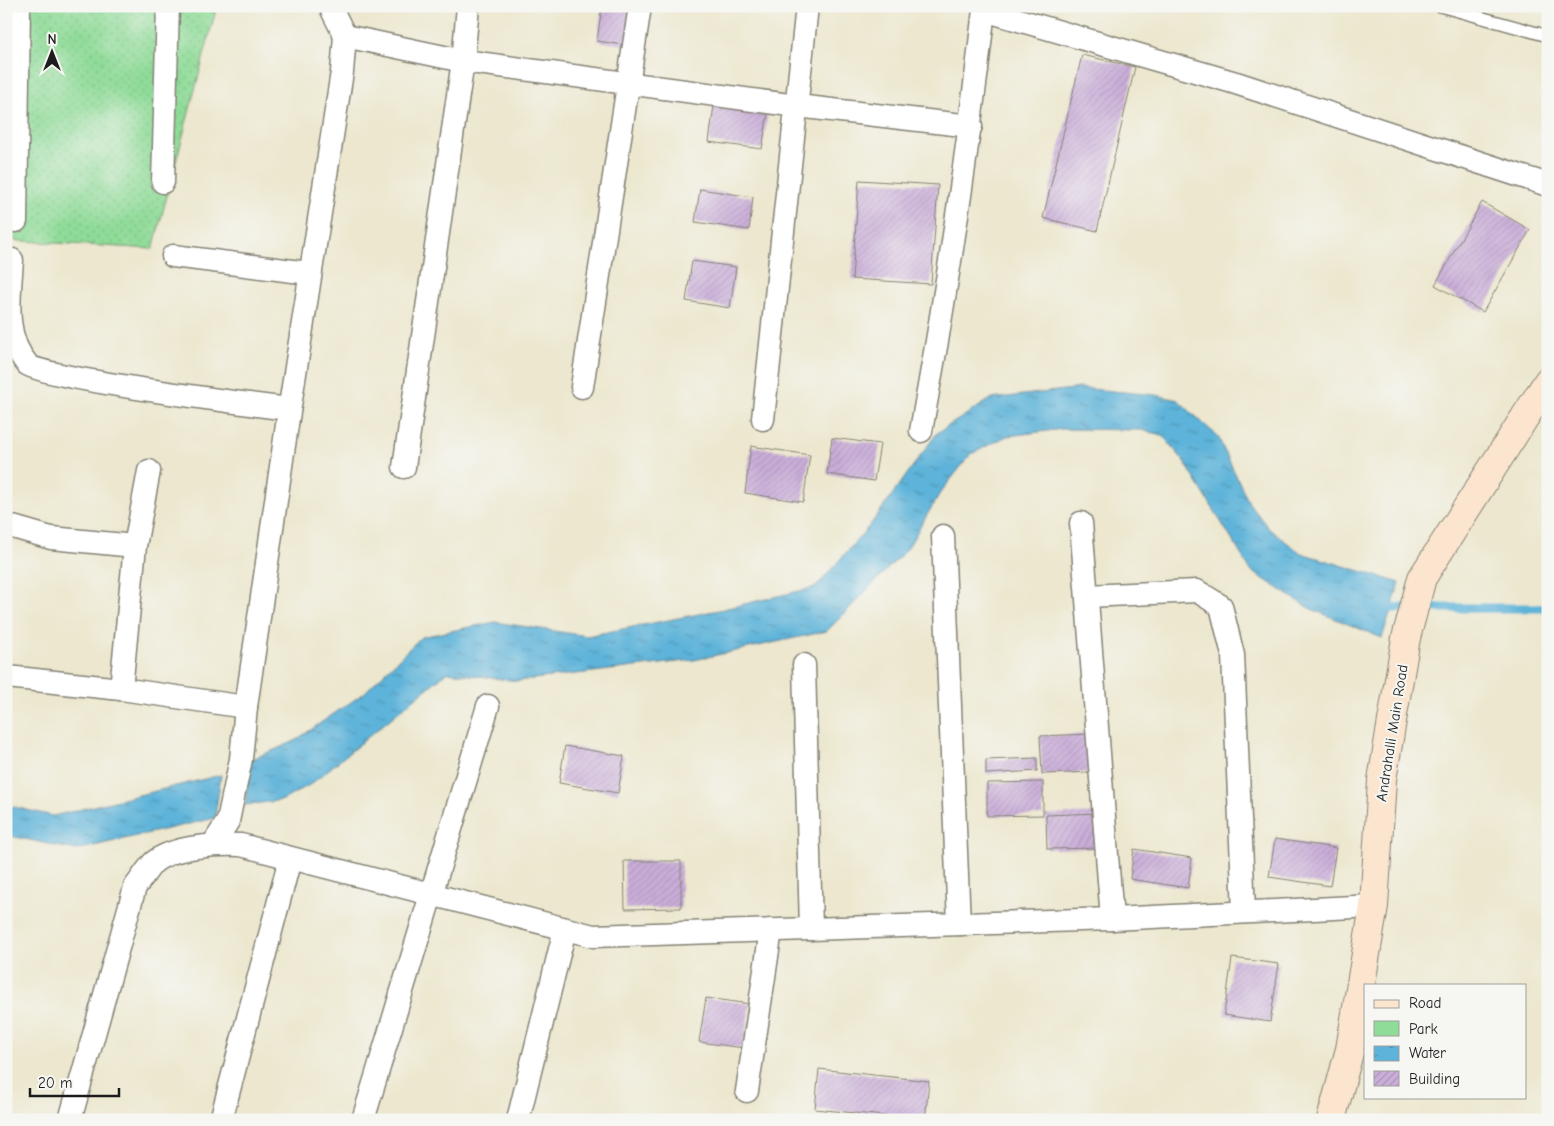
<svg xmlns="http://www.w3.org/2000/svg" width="1554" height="1126" font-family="'Comic Neue',sans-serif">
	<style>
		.green { fill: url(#green-dots); stroke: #567c5a }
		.water { fill: url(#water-ripples); stroke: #3c687a }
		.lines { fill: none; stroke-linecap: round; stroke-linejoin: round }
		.stream { stroke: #5db3d9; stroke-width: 9 }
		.building { fill: url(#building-hatch) }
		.lane-casing { stroke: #848275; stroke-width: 14 }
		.street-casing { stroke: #848275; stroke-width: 25 }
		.secondary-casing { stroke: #848275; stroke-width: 30 }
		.lane { stroke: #fff; stroke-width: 11 }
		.street { stroke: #fff; stroke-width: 22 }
		.secondary { stroke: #fbe5cf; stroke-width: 28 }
		.labels { text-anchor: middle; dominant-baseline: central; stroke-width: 4; stroke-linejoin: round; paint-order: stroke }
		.street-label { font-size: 15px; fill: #1c1c1c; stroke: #f6f6f2 }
	</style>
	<defs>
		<pattern id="green-dots" width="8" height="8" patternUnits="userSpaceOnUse" patternTransform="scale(1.25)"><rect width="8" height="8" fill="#8fdb98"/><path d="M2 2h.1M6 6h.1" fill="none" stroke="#7bbb82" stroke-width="1.8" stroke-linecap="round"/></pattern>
		<pattern id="water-ripples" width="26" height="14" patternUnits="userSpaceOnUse" patternTransform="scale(1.25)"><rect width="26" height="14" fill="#5db3d9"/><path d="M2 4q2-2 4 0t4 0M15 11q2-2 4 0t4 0" fill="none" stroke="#4c91af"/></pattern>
		<pattern id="building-hatch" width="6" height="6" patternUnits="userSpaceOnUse" patternTransform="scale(1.25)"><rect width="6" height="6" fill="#caaed9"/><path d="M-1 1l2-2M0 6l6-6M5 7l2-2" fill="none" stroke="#ad95ba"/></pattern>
	</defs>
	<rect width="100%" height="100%" fill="#f6f6f2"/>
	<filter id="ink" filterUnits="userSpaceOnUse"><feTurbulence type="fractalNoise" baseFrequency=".02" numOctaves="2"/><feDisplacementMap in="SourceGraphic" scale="10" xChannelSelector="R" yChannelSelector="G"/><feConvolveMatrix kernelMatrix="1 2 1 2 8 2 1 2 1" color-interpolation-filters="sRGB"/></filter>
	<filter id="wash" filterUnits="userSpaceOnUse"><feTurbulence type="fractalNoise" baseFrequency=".0096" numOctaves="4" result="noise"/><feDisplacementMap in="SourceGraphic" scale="20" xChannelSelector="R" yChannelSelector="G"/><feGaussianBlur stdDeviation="1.12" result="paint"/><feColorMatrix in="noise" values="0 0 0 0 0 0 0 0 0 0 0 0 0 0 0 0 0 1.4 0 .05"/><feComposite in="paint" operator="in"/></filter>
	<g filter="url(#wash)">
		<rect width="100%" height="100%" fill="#ece7ce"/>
		<!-- green -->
		<path class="green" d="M 6,6 L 217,6 L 153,249 L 6,240 Z"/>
		<!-- water -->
		<g class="water">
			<path d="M 1080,388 L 1156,395 L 1178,400 L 1218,437 L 1249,503 L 1269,529 L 1301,553 L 1400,583 L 1382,638 L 1309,608 L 1251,571 L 1184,461 L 1162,435 L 1141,430 L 1063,429 L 1007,436 L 971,454 L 940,493 L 907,549 L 827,631 L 694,660 L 517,681 L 447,672 L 311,784 L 283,800 L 245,805 L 250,760 L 293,742 L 364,693 L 421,637 L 495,622 L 587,636 L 719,610 L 816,587 L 871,524 L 937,433 L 991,399 Z"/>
			<path d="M 221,775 L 215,818 L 76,850 L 6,835 L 6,805 L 53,816 Z"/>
		</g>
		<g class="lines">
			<!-- stream -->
			<path class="stream" d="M 1382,605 L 1392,608 L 1548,608"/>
		</g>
		<g id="blocks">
			<!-- building -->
			<g class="building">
				<path d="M 602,6 L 636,6 L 630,46 L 597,41 Z"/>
				<path d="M 1082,55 L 1135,67 L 1097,231 L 1043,218 Z"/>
				<path d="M 714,105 L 768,113 L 762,149 L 709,142 Z"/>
				<path d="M 859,180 L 938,185 L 931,284 L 852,279 Z"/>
				<path d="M 700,189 L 753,197 L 749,230 L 695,222 Z"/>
				<path d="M 1482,202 L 1530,230 L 1483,312 L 1435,285 Z"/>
				<path d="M 692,261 L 736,267 L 730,308 L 686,301 Z"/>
				<path d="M 832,438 L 880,444 L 874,481 L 827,474 Z"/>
				<path d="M 751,446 L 810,455 L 803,502 L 745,493 Z"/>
				<path d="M 1091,734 L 1092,772 L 1042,774 L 1040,736 Z"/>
				<path d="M 565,746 L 624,756 L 618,793 L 559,783 Z"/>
				<path d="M 1037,758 L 1037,771 L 986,774 L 986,760 Z"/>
				<path d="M 1043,782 L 1043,815 L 987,816 L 987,783 Z"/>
				<path d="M 1099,813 L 1099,848 L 1047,849 L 1046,815 Z"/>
				<path d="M 1275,839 L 1336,848 L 1330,886 L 1269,877 Z"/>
				<path d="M 1134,849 L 1192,858 L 1188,888 L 1130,879 Z"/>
				<path d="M 624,861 L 681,861 L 681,908 L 625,909 Z"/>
				<path d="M 1232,958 L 1279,964 L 1270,1022 L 1224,1015 Z"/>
				<path d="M 706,998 L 750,1004 L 744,1048 L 699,1042 Z"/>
				<path d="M 819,1069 L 929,1081 L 925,1120 L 815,1109 Z"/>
			</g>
		</g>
	</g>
	<g filter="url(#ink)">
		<use href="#blocks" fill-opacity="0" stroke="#848275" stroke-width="1"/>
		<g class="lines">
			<!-- lane casing -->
			<g class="lane-casing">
				<path id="lane" d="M 1440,6 L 1548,36"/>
			</g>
			<!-- street casing -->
			<g class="street-casing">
				<g id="street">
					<path d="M 984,6 L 984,10 L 1236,83 L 1548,185"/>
					<path d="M 345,36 L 463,61 L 797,106 L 971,126"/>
					<path d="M 163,182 L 168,6"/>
					<path d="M 16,221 L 19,6"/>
					<path d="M 173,256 L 309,273"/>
					<path d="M 12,260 C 10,295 2,336 28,365 C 39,378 257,405 289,409"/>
					<path d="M 582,387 L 640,6"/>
					<path d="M 763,419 L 807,6"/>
					<path d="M 921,431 C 947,291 968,151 984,10"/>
					<path d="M 404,467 L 463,61 L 468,6"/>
					<path d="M 1081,523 L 1112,919"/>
					<path d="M 6,525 L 51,538 L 135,546"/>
					<path d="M 943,536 L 959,924"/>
					<path d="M 1087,596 L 1197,591 L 1221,606 L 1233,655 L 1244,912"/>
					<path d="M 804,665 L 811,929"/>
					<path d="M 7,677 L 121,689 L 246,707"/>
					<path d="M 121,689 L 135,546 L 149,471"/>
					<path d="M 214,843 L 228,821 L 241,759 L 246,707 L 287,425 L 342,72 L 345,36 L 330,6"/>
					<path d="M 747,1091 L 771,930"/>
					<path d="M 70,1120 L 135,887 C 141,880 147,869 154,862 C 174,846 217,844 241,845 L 593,936 L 1112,919 L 1374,906"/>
					<path d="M 221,1120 L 290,859"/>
					<path d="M 363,1120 L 488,706"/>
					<path d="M 518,1120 L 565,929"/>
				</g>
			</g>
			<!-- secondary casing -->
			<g class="secondary-casing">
				<path id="secondary" d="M 1331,1120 L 1350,1049 L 1374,906 L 1382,780 L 1406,638 L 1422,578 L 1548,381"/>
			</g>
			<!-- lane -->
			<use href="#lane" class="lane"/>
			<!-- street -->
			<use href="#street" class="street"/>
			<!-- secondary -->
			<use href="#secondary" class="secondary"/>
		</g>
	</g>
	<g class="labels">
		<!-- street labels -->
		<g class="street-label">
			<text transform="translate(1392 733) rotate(-81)">Andrahalli Main Road</text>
		</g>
	</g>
	<!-- margin -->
	<rect width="1554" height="1126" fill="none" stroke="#f6f6f2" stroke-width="25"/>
	<!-- legend -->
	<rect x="1364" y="984" width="162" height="115" fill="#f6f6f2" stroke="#9f9f9c"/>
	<rect x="1374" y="1000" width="25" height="8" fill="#fbe5cf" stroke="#9f9f9c"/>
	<text x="1409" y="1008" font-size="15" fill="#1c1c1c">Road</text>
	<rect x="1374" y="1021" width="25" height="15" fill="#8fdb98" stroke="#9f9f9c"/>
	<text x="1409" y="1034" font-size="15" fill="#1c1c1c">Park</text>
	<rect x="1374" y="1046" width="25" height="15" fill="url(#water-ripples)" stroke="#9f9f9c"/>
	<text x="1409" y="1058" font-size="15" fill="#1c1c1c">Water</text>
	<rect x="1374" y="1071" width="25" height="15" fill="url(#building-hatch)" stroke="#9f9f9c"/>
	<text x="1409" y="1084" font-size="15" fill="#1c1c1c">Building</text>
	<!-- north arrow -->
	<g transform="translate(52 52)" stroke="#f6f6f2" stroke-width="4" paint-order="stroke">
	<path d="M0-4L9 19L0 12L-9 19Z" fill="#1c1c1c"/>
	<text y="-8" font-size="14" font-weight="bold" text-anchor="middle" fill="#1c1c1c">N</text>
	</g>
	<!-- scale -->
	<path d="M30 1088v8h89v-8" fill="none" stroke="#1c1c1c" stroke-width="2.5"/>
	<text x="38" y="1088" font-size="15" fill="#1c1c1c" stroke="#f6f6f2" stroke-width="4" paint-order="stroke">20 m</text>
</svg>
